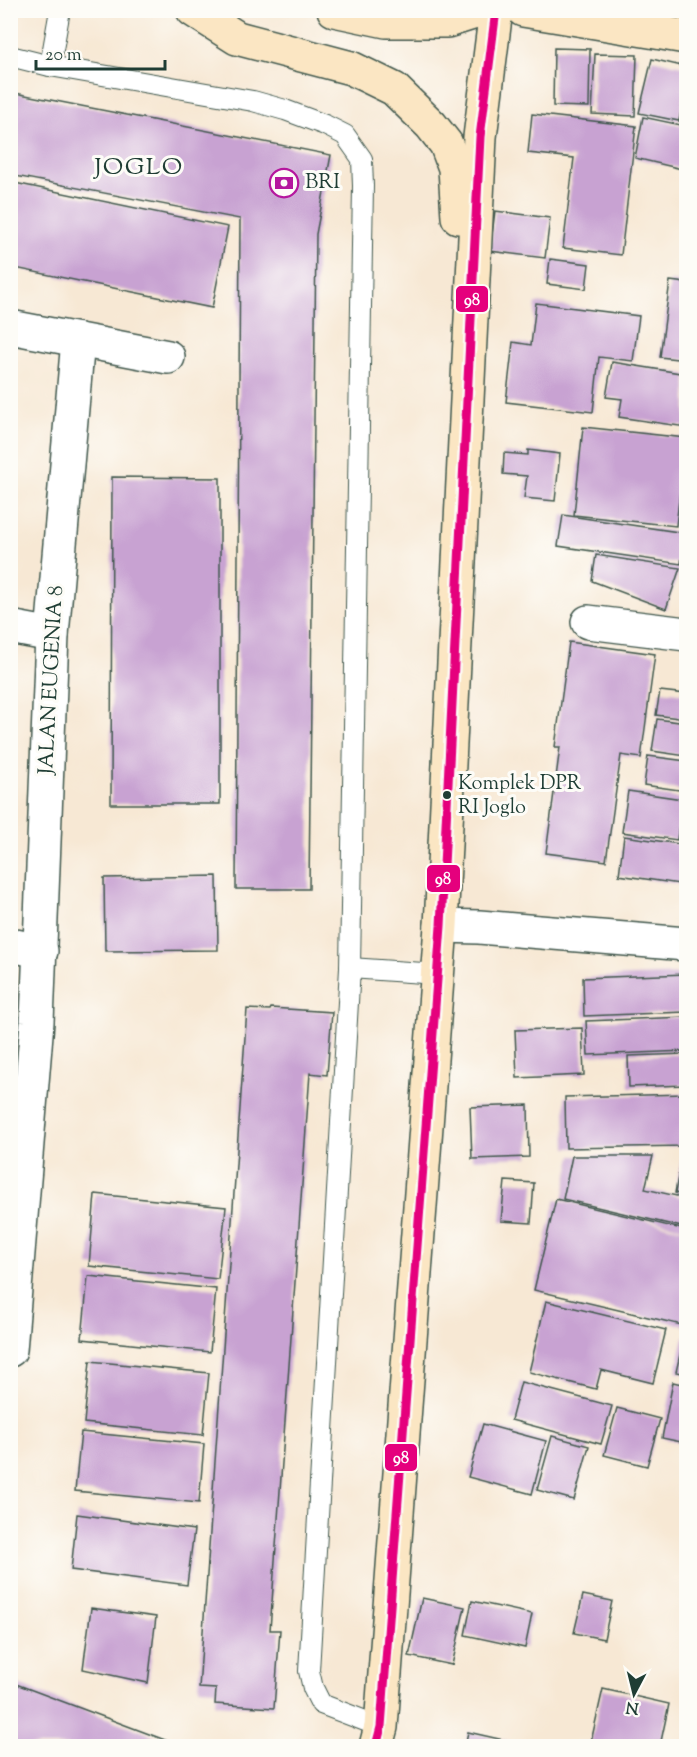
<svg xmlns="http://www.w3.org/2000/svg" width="697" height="1757" font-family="'Sorts Mill Goudy',serif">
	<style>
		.building { fill: #c8a2d2 }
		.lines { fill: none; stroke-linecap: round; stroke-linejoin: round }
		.lane-casing { stroke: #3f574c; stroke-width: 22 }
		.street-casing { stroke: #3f574c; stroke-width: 36 }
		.secondary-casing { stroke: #3f574c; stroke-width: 36 }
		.lane { stroke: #fff; stroke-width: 20 }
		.street { stroke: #fff; stroke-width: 33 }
		.secondary { stroke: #fbe6c3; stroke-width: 33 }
		.bus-1-casing { stroke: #fdfcf7; stroke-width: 14 }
		.bus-1 { stroke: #e5007d; stroke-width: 9 }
		.bus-dot { fill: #1f3d34; stroke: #fdfcf7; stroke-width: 2 }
		.labels { text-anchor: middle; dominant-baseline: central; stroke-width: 6; stroke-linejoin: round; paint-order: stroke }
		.bus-label { font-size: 20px; fill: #1f3d34; stroke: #fdfcf7; text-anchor: start }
		.poi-label { font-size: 21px; fill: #1f3d34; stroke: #fdfcf7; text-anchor: start }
		.street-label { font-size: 21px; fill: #1f3d34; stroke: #fdfcf7 }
		.quarter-label { font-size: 24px; letter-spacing: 1.5px; fill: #1f3d34; stroke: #fdfcf7 }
		.line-badge { stroke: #fdfcf7; stroke-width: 2 }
		.badge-label { font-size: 16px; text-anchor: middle; font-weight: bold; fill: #fff }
	</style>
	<rect width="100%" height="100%" fill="#fdfcf7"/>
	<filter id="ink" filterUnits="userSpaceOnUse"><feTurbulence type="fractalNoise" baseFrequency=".0167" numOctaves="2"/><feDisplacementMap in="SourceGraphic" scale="12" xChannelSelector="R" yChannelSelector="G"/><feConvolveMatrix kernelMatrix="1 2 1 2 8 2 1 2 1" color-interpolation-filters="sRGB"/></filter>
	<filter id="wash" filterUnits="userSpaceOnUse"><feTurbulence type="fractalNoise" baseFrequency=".008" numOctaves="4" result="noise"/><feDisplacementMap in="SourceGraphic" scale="24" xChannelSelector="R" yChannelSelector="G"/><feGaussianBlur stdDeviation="1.35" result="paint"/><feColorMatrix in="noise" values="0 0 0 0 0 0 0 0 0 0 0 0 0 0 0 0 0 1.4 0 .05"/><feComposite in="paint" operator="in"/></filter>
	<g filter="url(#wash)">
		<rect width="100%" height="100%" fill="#f7e8d4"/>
		<g id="blocks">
			<!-- building -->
			<g class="building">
				<path d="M 554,48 L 590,49 L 589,107 L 553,106 Z"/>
				<path d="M 595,54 L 637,55 L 635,116 L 592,114 Z"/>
				<path d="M 652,59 L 686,67 L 686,85 L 679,121 L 639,113 Z"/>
				<path d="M 10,92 L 331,155 L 316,234 L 309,889 L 236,889 L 240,219 L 10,175 Z"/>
				<path d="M 532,114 L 636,126 L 621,255 L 563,248 L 574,158 L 528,153 Z"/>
				<path d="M 643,117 L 686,126 L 686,170 L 635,158 Z"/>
				<path d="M 10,182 L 228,227 L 212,308 L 10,267 Z"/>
				<path d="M 495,211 L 550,218 L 545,258 L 490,251 Z"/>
				<path d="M 550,259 L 589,264 L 586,289 L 547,284 Z"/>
				<path d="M 670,281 L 686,283 L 686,360 L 660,357 Z"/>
				<path d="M 536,303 L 639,316 L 633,361 L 599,357 L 593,412 L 506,402 L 513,342 L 531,345 Z"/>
				<path d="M 612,362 L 686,374 L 686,427 L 619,417 L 622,399 L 606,397 Z"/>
				<path d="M 583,427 L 686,438 L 676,526 L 574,515 Z"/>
				<path d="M 528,450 L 560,454 L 555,501 L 524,498 L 527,476 L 503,474 L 504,453 L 528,455 Z"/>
				<path d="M 112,477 L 220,478 L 220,804 L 111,804 Z"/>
				<path d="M 563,515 L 685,533 L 681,564 L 558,546 Z"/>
				<path d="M 596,555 L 680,568 L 666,609 L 592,581 Z"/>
				<path d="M 569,642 L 655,654 L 641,758 L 621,755 L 606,861 L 546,853 L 560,747 L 555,747 Z"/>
				<path d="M 660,691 L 686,694 L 686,719 L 656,715 Z"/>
				<path d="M 657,719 L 686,723 L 686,756 L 652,751 Z"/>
				<path d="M 648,756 L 686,761 L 686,791 L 644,785 Z"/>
				<path d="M 628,791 L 682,799 L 677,840 L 622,832 Z"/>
				<path d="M 624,836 L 686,845 L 686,885 L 619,875 Z"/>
				<path d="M 217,876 L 218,950 L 105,951 L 104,878 Z"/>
				<path d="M 686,974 L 686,1012 L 584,1016 L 583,978 Z"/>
				<path d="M 271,1008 L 332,1012 L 327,1075 L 310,1073 L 270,1630 L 280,1630 L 274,1708 L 215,1704 L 216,1689 L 199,1688 L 247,1009 L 270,1010 Z"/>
				<path d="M 686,1017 L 686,1051 L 588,1055 L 586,1021 Z"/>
				<path d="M 582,1028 L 584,1075 L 517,1078 L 515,1030 Z"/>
				<path d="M 686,1054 L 686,1085 L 629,1087 L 628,1056 Z"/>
				<path d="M 686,1094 L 686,1146 L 566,1148 L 565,1097 Z"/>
				<path d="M 528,1105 L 529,1157 L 472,1159 L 470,1107 Z"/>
				<path d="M 683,1150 L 686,1151 L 686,1196 L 675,1193 Z"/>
				<path d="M 572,1156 L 653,1156 L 645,1189 L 686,1198 L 686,1228 L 563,1199 Z"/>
				<path d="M 505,1181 L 534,1183 L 531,1223 L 501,1221 Z"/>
				<path d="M 95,1194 L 226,1207 L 218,1279 L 89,1266 Z"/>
				<path d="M 556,1199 L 686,1230 L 686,1326 L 534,1290 Z"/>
				<path d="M 88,1276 L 216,1289 L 210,1352 L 82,1339 Z"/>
				<path d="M 546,1301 L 666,1330 L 653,1383 L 601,1370 L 596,1389 L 529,1372 Z"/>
				<path d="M 684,1337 L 686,1338 L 686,1374 L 676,1372 Z"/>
				<path d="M 90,1361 L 209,1373 L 203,1435 L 84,1423 Z"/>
				<path d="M 521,1382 L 612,1406 L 601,1444 L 511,1420 Z"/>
				<path d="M 673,1382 L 686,1385 L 686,1443 L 662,1438 Z"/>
				<path d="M 617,1408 L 660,1419 L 647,1466 L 604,1455 Z"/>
				<path d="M 483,1424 L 546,1441 L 532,1494 L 468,1477 Z"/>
				<path d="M 81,1432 L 204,1444 L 199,1503 L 75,1491 Z"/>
				<path d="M 552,1436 L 589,1446 L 574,1500 L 537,1490 Z"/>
				<path d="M 77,1514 L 194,1530 L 187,1585 L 71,1570 Z"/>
				<path d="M 583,1595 L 612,1601 L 604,1639 L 574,1633 Z"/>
				<path d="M 422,1598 L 465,1607 L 452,1665 L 409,1656 Z"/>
				<path d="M 472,1601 L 532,1614 L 525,1648 L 465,1635 Z"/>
				<path d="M 91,1608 L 156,1617 L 148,1683 L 83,1669 Z"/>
				<path d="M 16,1684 L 181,1746 L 10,1746 L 10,1697 Z"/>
				<path d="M 603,1689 L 669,1704 L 660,1746 L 590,1746 Z"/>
				<path d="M 468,1732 L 521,1744 L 520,1746 L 465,1746 Z"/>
			</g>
		</g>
	</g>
	<g filter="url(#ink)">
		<use href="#blocks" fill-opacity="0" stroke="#3f574c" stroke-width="1.5"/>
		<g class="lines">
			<!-- lane casing -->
			<g class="lane-casing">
				<g id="lane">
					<path d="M 10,56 L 50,66 L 253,101 L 285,110 L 325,125 L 345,135 L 362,159 L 363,186 L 350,968 L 309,1671 L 313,1688 L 321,1704 L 381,1727"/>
					<path d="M 50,66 L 60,10"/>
					<path d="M 350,968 L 438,974"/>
				</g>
			</g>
			<!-- street casing -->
			<g class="street-casing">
				<g id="street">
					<path d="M 10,327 L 168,357"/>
					<path d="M 588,622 L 686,634"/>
					<path d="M 10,627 L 52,635"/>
					<path d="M 441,926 L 479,927 L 686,944"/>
					<path d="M 10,945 L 41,951"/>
					<path d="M 10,1350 L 37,1022 L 52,635 L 78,340"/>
				</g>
			</g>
			<!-- secondary casing -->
			<g class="secondary-casing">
				<g id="secondary">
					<path d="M 193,10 L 237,38 L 351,68 L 394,89 L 431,125 L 446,144 L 455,168 L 458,217"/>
					<path d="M 334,10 L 386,21 L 447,21 L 482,10"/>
					<path d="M 523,10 L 686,37"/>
					<path d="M 376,1746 L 381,1727 L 441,926 L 480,137 L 496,10"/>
				</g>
			</g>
			<!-- lane -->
			<use href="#lane" class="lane"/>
			<!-- street -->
			<use href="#street" class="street"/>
			<!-- secondary -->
			<use href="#secondary" class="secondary"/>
			<!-- bus-1 casing -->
			<g class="bus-1-casing">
				<path id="bus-1" d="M 376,1746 L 381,1727 L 441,926 L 480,137 L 496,10"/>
			</g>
			<!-- bus-1 -->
			<use href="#bus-1" class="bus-1"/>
		</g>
	</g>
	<!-- icons -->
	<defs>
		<g id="bank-ring" transform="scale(1.5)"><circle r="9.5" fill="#fdfcf7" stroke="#b5179e" stroke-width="1.5"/><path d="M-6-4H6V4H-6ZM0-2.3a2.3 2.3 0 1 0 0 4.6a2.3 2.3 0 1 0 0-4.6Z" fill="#b5179e"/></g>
	</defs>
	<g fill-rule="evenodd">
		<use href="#bank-ring" x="284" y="183"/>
	</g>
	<!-- markers -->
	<circle class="bus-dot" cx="447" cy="795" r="5"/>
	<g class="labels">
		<!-- bus labels -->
		<g class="bus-label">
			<text x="458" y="784">Komplek DPR<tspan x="458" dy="24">RI Joglo</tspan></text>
		</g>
		<!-- poi labels -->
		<g class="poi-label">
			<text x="305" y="183">BRI</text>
		</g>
		<!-- street labels -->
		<g class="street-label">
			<text transform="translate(52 680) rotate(-87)">JALAN EUGENIA 8</text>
		</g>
		<!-- quarter labels -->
		<g class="quarter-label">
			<text x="139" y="168">JOGLO</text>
		</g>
	</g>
	<g class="line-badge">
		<rect x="455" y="285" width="34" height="28" rx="6" fill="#e5007d"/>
		<rect x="426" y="864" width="35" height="29" rx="6" fill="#e5007d"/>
		<rect x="384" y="1443" width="34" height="29" rx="6" fill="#e5007d"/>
	</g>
	<g class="badge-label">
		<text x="472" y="305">98</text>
		<text x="443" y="884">98</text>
		<text x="401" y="1463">98</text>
	</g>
	<!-- margin -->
	<rect width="697" height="1757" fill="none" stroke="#fdfcf7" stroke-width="36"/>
	<!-- north arrow -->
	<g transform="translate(634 1694) rotate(187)" stroke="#fdfcf7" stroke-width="4.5" paint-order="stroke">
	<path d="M0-4.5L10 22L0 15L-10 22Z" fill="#1f3d34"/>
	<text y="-9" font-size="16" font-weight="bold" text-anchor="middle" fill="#1f3d34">N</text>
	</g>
	<!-- scale -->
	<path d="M36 60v9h129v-9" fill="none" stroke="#1f3d34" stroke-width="3"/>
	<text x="45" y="60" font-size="18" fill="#1f3d34" stroke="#fdfcf7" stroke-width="4.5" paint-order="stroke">20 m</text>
</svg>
